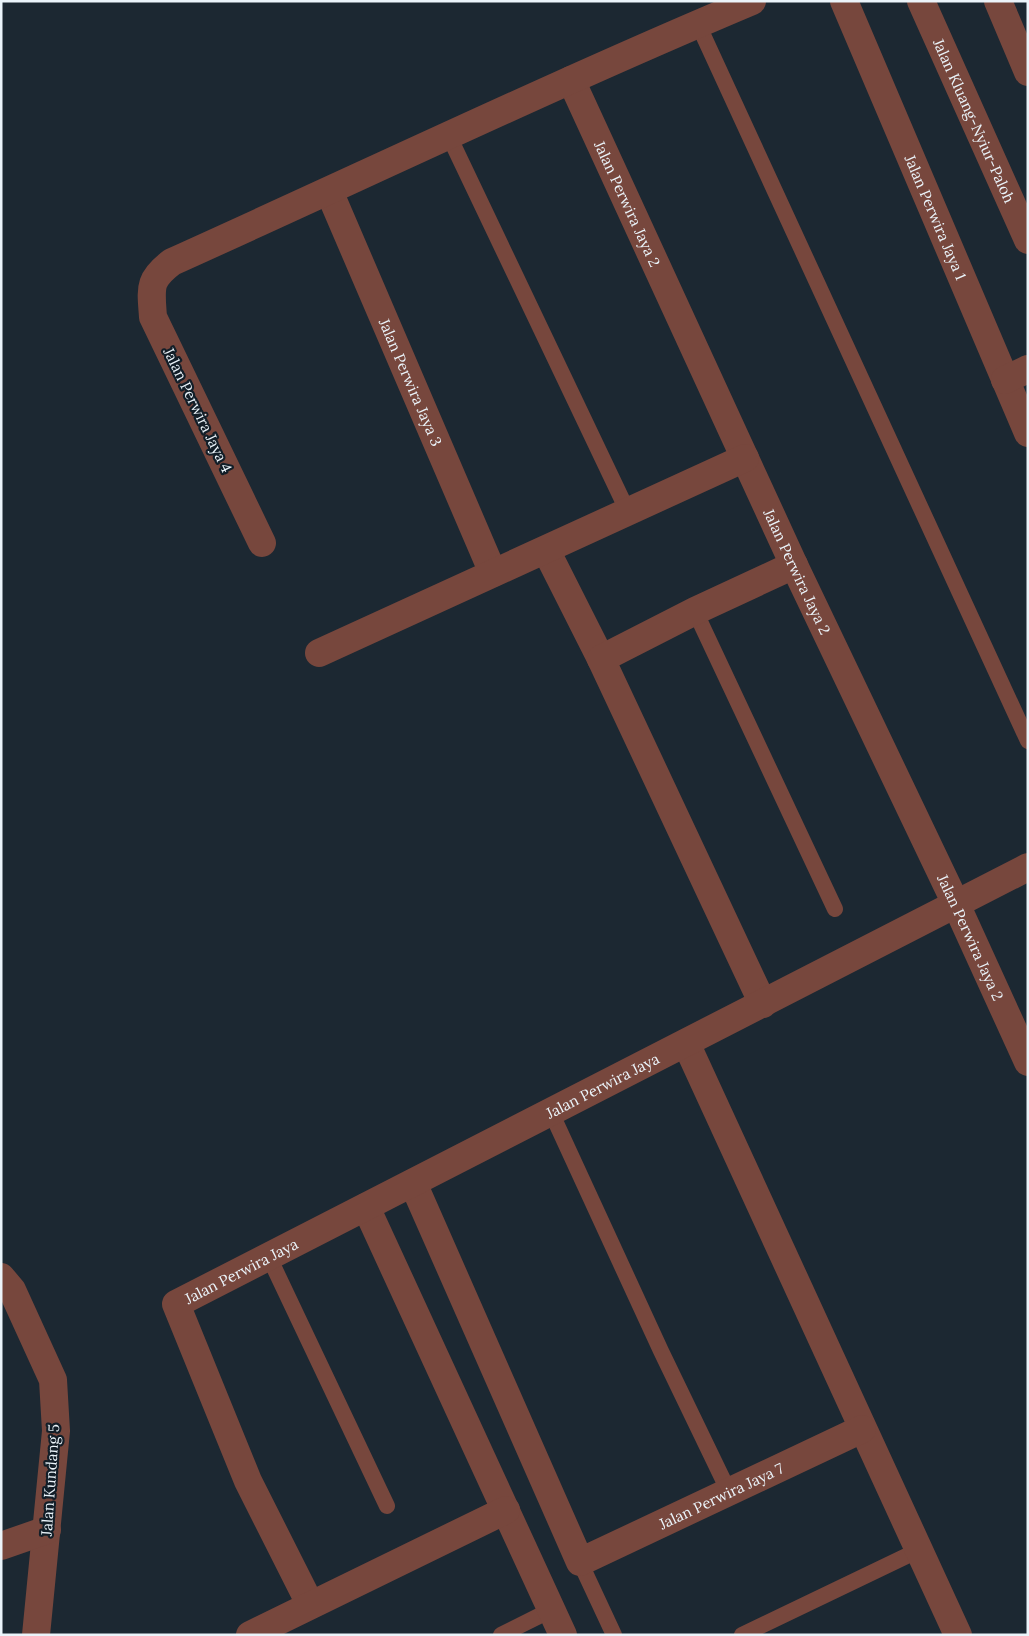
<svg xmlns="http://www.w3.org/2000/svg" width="1029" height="1636" font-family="Lora,serif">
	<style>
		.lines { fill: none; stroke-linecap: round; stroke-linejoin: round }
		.service { stroke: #77473d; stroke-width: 16 }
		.minor { stroke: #77473d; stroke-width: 28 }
		.tertiary { stroke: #77473d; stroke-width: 28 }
		.labels { text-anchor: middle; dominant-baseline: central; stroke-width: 4.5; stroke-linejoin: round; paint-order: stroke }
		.street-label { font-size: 15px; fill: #ebf4fa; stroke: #121e28 }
	</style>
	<rect width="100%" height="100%" fill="#1c2832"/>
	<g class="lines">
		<!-- service -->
		<g class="service">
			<path d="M 698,24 L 1028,741"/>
			<path d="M 448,134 L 628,512"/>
			<path d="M 695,611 L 835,909"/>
			<path d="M 551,1112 L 661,1351 L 729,1492"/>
			<path d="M 269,1257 L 387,1506"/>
			<path d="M 580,1562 L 614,1635"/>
			<path d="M 501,1635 L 551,1610"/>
			<path d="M 742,1635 L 919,1550"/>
		</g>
		<!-- minor -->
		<g class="minor">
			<path id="s1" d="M 844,1 L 1028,433"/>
			<path d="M 998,1 L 1028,72"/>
			<path id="s2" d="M 571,80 L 794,565 L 956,904 L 1028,1062"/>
			<path id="s3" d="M 329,191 L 493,573"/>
			<path d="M 1005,380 L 1028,369"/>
			<path d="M 262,543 L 153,317 C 151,288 148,280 172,262 C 365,175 557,83 752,1"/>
			<path d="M 546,550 L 601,659"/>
			<path d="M 319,653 L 745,458"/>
			<path d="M 763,1004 L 601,659 L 695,611 L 794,565"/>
			<path d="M 686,1043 L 958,1635"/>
			<path id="s4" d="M 413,1183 L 580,1562 L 862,1429"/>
			<path d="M 366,1207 L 563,1635"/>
			<path d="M 1,1277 L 12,1290 L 53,1380 L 56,1431 L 36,1635"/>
			<path d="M 1,1546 L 47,1530"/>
			<path id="s5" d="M 310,1604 L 248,1481 L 176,1304 L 1028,867"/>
			<path d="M 250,1635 L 506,1510"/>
		</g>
		<!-- tertiary -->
		<path class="tertiary" id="s6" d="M 921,1 L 1028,240"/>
	</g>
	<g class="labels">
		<!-- street labels -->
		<g class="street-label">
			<text stroke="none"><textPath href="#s6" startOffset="131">Jalan Kluang-Nyiur-Paloh</textPath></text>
			<text stroke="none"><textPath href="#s2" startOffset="136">Jalan Perwira Jaya 2</textPath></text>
			<text stroke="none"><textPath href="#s1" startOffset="235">Jalan Perwira Jaya 1</textPath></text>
			<text stroke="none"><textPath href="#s3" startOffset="208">Jalan Perwira Jaya 3</textPath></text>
			<text transform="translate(198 410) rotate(64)">Jalan Perwira Jaya 4</text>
			<text stroke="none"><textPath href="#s2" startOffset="541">Jalan Perwira Jaya 2</textPath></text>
			<text stroke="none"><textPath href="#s2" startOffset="946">Jalan Perwira Jaya 2</textPath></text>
			<text stroke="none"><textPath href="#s5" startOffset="808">Jalan Perwira Jaya</textPath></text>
			<text stroke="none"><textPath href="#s5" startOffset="402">Jalan Perwira Jaya</textPath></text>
			<text transform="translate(50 1480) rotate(-86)">Jalan Kundang 5</text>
			<text stroke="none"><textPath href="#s4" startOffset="570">Jalan Perwira Jaya 7</textPath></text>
		</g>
	</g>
	<!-- border -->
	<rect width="1029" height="1636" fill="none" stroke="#ebf4fa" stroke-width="5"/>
</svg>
